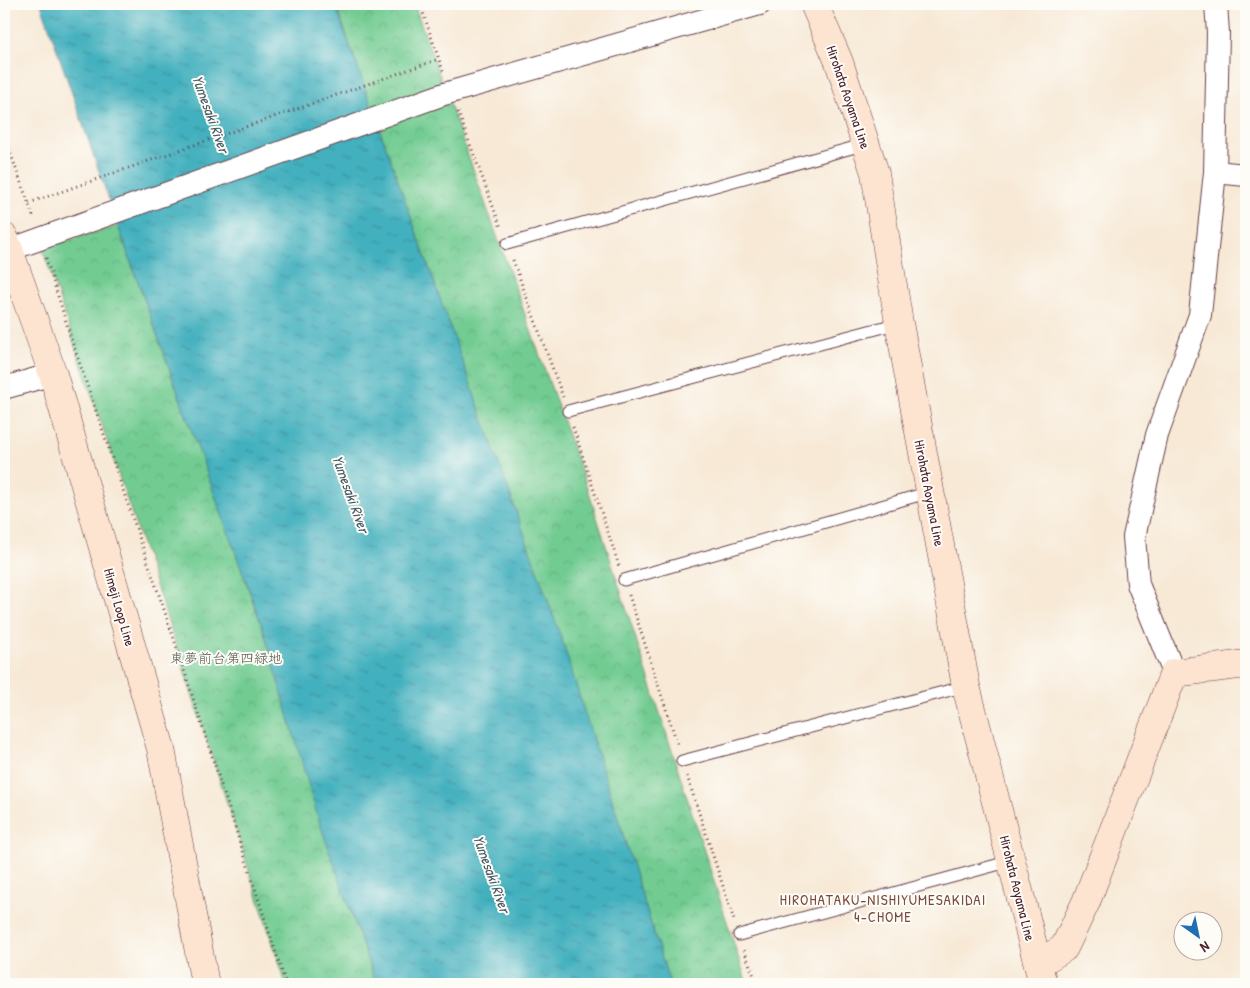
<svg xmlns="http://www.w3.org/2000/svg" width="1250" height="988" font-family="'Patrick Hand','Klee One',sans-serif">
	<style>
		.park { fill: url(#park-crowns); stroke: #5e765e }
		.water { fill: url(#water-ripples); stroke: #466874 }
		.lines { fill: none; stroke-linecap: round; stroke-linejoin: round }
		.lane-casing { stroke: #643d45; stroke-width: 13 }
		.street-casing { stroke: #643d45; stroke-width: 24 }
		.secondary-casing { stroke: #643d45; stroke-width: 29 }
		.path { stroke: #643d45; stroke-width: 3; stroke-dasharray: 1 4; stroke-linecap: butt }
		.lane { stroke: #fff; stroke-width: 11 }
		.street { stroke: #fff; stroke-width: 22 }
		.secondary { stroke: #fde4d1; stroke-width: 28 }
		.labels { text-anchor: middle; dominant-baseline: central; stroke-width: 4; stroke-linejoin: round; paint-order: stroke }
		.street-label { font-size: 14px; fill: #4a1f2b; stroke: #fdfcf7 }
		.park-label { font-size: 14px; fill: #585c4f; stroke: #fdfcf7 }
		.water-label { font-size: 15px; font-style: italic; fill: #475966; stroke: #fdfcf7 }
		.neighbourhood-label { font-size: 15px; letter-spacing: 1px; fill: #7b4a3e; stroke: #fdfcf7 }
	</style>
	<defs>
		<pattern id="park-crowns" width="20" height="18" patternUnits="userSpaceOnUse" patternTransform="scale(1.25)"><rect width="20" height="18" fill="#72cc92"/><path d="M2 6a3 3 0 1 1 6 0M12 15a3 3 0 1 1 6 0" fill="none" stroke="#64af7e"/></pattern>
		<pattern id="water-ripples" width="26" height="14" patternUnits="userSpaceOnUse" patternTransform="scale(1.25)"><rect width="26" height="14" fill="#42b0be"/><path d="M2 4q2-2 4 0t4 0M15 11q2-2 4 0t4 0" fill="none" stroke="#398f9b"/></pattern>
	</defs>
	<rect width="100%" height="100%" fill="#fdfcf7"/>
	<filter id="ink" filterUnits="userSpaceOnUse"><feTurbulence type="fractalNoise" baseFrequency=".02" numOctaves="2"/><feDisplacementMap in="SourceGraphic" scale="10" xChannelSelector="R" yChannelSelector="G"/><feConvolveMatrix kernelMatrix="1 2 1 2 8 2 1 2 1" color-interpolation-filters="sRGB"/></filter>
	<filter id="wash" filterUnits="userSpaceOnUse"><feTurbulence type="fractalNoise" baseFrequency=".0096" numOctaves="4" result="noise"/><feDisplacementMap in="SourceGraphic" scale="20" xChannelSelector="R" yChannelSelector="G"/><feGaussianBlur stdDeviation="1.12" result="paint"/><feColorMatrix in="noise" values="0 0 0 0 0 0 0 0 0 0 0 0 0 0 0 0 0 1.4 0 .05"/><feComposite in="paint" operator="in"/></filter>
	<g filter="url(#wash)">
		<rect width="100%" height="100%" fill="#f7e9d6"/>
		<!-- park -->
		<g class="park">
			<path d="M 336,4 L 414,4 L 590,496 L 747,984 L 670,984 Z"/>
			<path d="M 118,226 L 263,629 L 350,910 L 376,984 L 286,984 L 170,627 L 42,248 Z"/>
		</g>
		<!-- water -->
		<path class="water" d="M 41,4 L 335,4 L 561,637 L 670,984 L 376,984 L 320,824 L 263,629 L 118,226 Z"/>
	</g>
	<g filter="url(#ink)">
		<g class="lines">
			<!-- lane casing -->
			<g class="lane-casing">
				<g id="lane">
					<path d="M 507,244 L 866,144"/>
					<path d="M 568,411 L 899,323"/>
					<path d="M 624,580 L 930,492"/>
					<path d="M 682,761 L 966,686"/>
					<path d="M 739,935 L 1011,861"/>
				</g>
			</g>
			<!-- street casing -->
			<g class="street-casing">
				<g id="street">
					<path d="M 1215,172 L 1246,175"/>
					<path d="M 9,250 L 444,94 L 760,4"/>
					<path d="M 4,388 L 53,374"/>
					<path d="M 1174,673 L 1138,584 L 1134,537 L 1157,435 L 1200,315 L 1215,172 L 1218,33 L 1216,4"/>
				</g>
			</g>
			<!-- secondary casing -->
			<g class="secondary-casing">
				<g id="secondary">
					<path d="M 814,4 L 839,62 L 875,173 L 899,323 L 966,686 L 1043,984"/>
					<path d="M 4,237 L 9,250 L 53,374 L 161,749 L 205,984"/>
					<path d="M 1038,964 L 1064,948 L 1086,902 L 1174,673 L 1246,664"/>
				</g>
			</g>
			<!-- path -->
			<g class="path">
				<path d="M 420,4 L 443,71"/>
				<path d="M 458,112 L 501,228"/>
				<path d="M 4,135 L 34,219"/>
				<path d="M 29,203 L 439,59"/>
				<path d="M 46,258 L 73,344 L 170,627 L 286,984"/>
				<path d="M 513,260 L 563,397"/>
				<path d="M 573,427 L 619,566"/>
				<path d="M 629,595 L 678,746"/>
				<path d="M 687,776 L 734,920"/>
				<path d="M 744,950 L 757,984"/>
			</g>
			<!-- lane -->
			<use href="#lane" class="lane"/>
			<!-- street -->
			<use href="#street" class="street"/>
			<!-- secondary -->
			<use href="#secondary" class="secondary"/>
		</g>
	</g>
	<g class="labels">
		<!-- street labels -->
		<g class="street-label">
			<text transform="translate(849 97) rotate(71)">Hirohata Aoyama Line</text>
			<text transform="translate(930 493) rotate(79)">Hirohata Aoyama Line</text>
			<text transform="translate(120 607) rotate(74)">Himeji Loop Line</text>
			<text transform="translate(1018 888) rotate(76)">Hirohata Aoyama Line</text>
		</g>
		<!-- park labels -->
		<g class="park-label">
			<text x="226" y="657">東夢前台第四緑地</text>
		</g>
		<!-- water labels -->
		<g class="water-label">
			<text transform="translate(211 114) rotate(70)">Yumesaki River</text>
			<text transform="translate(351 494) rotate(70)">Yumesaki River</text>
			<text transform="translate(492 874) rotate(70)">Yumesaki River</text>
		</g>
		<!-- neighbourhood labels -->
		<g class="neighbourhood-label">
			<text x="883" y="899">HIROHATAKU-NISHIYUMESAKIDAI<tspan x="883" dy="17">4-CHOME</tspan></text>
		</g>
	</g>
	<!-- margin -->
	<rect width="1250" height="988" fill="none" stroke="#fdfcf7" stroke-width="20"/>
	<!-- north arrow -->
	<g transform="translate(1198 936) rotate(147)"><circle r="24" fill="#fdfcf7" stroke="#b5a4a5"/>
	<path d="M0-4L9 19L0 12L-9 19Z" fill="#1f6fb2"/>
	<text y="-8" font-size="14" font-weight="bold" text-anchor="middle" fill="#4a1f2b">N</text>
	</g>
</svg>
